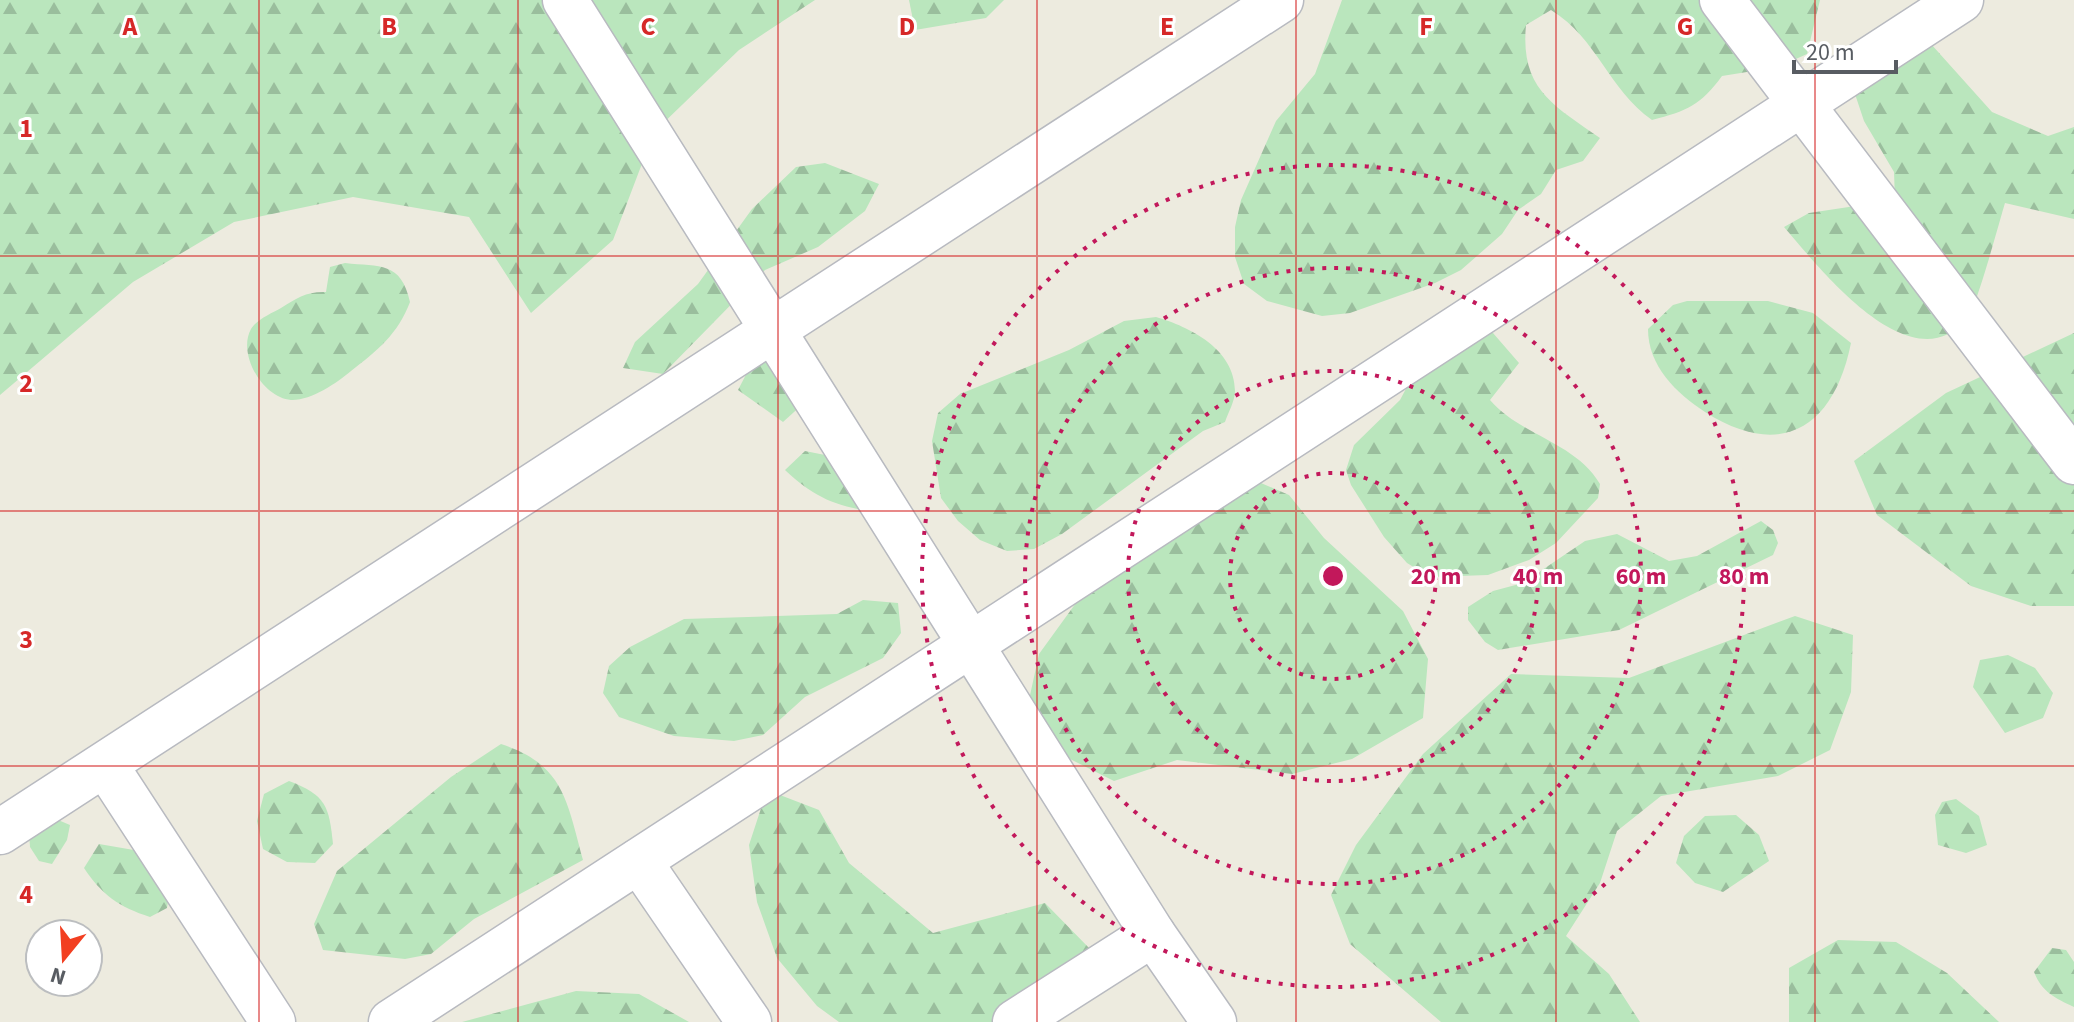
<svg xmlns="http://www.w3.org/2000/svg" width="2074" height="1022" font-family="'Source Sans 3',sans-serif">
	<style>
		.forest { fill: url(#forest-firs) }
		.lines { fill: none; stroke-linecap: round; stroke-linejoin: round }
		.minor-casing { stroke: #b8bac0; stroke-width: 47 }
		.minor { stroke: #fff; stroke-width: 44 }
		.grid { fill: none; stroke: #d62828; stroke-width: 2; stroke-opacity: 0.55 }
		.ring { fill: none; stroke: #c2185b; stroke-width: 4; stroke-dasharray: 4 8 }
		.grid-label { font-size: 26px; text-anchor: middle; font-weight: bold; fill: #d62828; stroke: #fff; stroke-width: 6; stroke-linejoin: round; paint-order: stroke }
		.centre { fill: #c2185b; stroke: #fff; stroke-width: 4 }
		.ring-label { font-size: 24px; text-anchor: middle; font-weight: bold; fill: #c2185b; stroke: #fff; stroke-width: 6; stroke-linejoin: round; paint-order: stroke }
	</style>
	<defs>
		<pattern id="forest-firs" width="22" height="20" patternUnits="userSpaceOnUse" patternTransform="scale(2)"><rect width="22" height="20" fill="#bae6bd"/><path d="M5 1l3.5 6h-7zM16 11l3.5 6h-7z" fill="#9abe9d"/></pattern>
	</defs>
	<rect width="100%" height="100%" fill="#edebdf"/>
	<!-- forest -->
	<g class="forest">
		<path d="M 0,0 L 815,0 L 739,50 L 654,132 L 613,240 L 531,313 L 469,217 L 353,197 L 234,222 L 133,282 L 0,395 Z"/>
		<path d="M 909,0 L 1004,0 L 986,18 L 915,30 Z"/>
		<path d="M 1342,0 L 1820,0 L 1807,54 L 1778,67 L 1722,76 C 1701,105 1687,111 1652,120 C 1608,89 1598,39 1551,10 L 1526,25 C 1520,89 1553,105 1600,138 L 1583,161 L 1556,170 L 1541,194 L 1518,210 L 1502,234 L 1461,270 L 1435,283 L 1350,313 L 1322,316 L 1267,301 L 1244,284 L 1235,257 L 1235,227 L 1241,200 L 1276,121 L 1315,74 Z"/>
		<path d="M 1931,44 L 1992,112 L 2048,136 L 2074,127 L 2074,219 L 2005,203 C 1999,223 1976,309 1967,319 C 1910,386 1818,266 1784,227 L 1809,213 L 1895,200 L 1894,172 L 1864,121 L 1854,91 Z"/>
		<path d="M 825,163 L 879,184 L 865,211 L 818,247 L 765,270 L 663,374 L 623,368 L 635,342 L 698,284 L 752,209 L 796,167 Z"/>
		<path d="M 345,263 C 380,267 401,261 410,302 C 398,334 377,351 351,371 C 337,383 310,401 291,400 C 263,398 237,354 251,329 C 256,320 272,313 281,308 C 296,298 308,291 326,292 L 330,267 Z"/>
		<path d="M 1687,301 L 1768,301 L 1813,313 L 1851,343 C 1834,427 1782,461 1705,412 C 1676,393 1648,366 1648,329 L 1673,305 Z"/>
		<path d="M 1156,317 C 1190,327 1235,349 1235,391 C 1235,401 1228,413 1225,422 L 1203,431 L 1062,534 L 1034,549 L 1007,551 L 980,540 L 958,521 L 941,498 L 932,441 L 938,413 L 960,394 L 1069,350 L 1124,321 Z"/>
		<path d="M 1480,327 L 1493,333 L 1519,363 L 1490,400 C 1521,436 1575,442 1600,484 L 1598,498 L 1556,543 L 1529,560 L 1488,575 L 1430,577 L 1407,563 L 1384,537 L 1351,485 L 1346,470 L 1354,445 L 1400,400 L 1408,385 Z"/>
		<path d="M 2074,333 L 2074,606 L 2031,606 L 1971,586 L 1877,515 L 1854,461 L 1946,393 Z"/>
		<path d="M 777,352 L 814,394 L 783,422 L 738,390 L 751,365 Z"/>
		<path d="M 805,451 L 835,457 L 881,512 C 841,509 814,498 785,470 Z"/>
		<path d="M 1240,474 L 1289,495 L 1324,538 L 1403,611 L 1428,659 L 1423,718 L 1352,759 L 1292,774 L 1177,760 L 1114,781 L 1064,756 L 1027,709 L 1039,654 L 1139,516 Z"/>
		<path d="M 1761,521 L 1773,530 L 1778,543 L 1773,555 L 1619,630 L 1498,650 L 1485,642 L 1468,620 L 1468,607 L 1493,591 L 1523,583 L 1585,541 L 1617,534 L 1669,561 L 1697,556 Z"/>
		<path d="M 863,600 L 898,603 L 901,633 L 883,658 L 805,697 L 763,735 L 734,741 L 674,736 L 619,717 L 603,693 L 609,666 L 630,647 L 684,619 L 837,614 Z"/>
		<path d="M 1795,616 L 1853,635 L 1851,692 L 1830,750 L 1778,776 L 1661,796 L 1617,831 L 1600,883 L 1566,936 L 1609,974 L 1640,1022 L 1441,1022 L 1350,944 L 1331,895 L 1356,845 L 1423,754 L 1511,674 L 1629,678 Z"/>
		<path d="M 2008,655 L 2035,668 L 2053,693 L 2043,718 L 2005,733 L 1973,687 L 1980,660 Z"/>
		<path d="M 501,744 C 564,764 567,802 583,860 L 474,919 L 431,954 L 405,959 L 323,950 L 314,924 L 337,871 L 451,777 Z"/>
		<path d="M 289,781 C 326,795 329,806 333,844 L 315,863 L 287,862 L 263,849 L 257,821 L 264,794 Z"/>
		<path d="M 767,790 L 819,810 L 849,863 L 933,933 L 1045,903 L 1091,950 L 1029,1022 L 839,1022 L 817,1006 L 777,958 L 757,902 L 749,845 Z"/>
		<path d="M 1956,799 L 1979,816 L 1987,845 L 1966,853 L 1938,845 L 1935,815 L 1942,802 Z"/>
		<path d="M 1736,815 L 1759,835 L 1769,861 L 1723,892 L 1695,883 L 1676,863 L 1684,836 L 1705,816 Z"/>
		<path d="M 51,817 L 70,825 L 67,840 L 52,864 L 39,861 L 30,847 L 29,833 Z"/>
		<path d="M 99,844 L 157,854 L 171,880 L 167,908 L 150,917 C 119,907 102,895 84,868 Z"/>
		<path d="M 1838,940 L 1896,942 L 1947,973 L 1999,1022 L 1789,1022 L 1789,968 Z"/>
		<path d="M 2052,948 L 2066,950 L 2074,962 L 2074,1007 C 2055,998 2042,992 2034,972 Z"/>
		<path d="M 576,991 L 639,994 L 689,1022 L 462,1022 Z"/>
	</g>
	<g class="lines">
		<!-- minor casing -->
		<g class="minor-casing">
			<g id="minor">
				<path d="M 565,0 L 1153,934 L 1214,1022"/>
				<path d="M 1722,0 L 2074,462"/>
				<path d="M 106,766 L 273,1022"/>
				<path d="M 0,832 L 1281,0"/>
				<path d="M 639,861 L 749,1022"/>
				<path d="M 391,1022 L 1961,0"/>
				<path d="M 1015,1022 L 1153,934"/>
			</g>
		</g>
		<!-- minor -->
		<use href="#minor" class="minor"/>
	</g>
	<!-- grid -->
	<path class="grid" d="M 259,0 L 259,1022M 518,0 L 518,1022M 778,0 L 778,1022M 1037,0 L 1037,1022M 1296,0 L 1296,1022M 1556,0 L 1556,1022M 1815,0 L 1815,1022M 0,256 L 2074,256M 0,511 L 2074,511M 0,766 L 2074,766"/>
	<!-- distance rings -->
	<g class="ring">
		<circle cx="1333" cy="576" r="103"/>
		<circle cx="1333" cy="576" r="205"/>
		<circle cx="1333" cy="576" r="308"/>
		<circle cx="1333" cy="576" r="411"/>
	</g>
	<g class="grid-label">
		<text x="130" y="35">A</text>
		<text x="389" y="35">B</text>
		<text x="648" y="35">C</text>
		<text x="907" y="35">D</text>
		<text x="1167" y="35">E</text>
		<text x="1426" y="35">F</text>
		<text x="1685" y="35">G</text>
		<text x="26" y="137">1</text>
		<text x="26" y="392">2</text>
		<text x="26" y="648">3</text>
		<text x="26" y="903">4</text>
	</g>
	<circle cx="1333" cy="576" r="12" class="centre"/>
	<g class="ring-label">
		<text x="1436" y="584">20 m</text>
		<text x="1538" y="584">40 m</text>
		<text x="1641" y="584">60 m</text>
		<text x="1744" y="584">80 m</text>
	</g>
	<!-- north arrow -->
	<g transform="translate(64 958) rotate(198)"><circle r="38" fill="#ffffff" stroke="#bcbec0" stroke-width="2"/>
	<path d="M0-6L14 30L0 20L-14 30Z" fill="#f23f21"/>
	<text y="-12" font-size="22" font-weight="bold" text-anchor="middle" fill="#585c62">N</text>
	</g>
	<!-- scale -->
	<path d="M1794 60v12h102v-12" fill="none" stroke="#585c62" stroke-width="4"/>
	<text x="1806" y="60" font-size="24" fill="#585c62" stroke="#ffffff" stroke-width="6" paint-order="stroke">20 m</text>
</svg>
